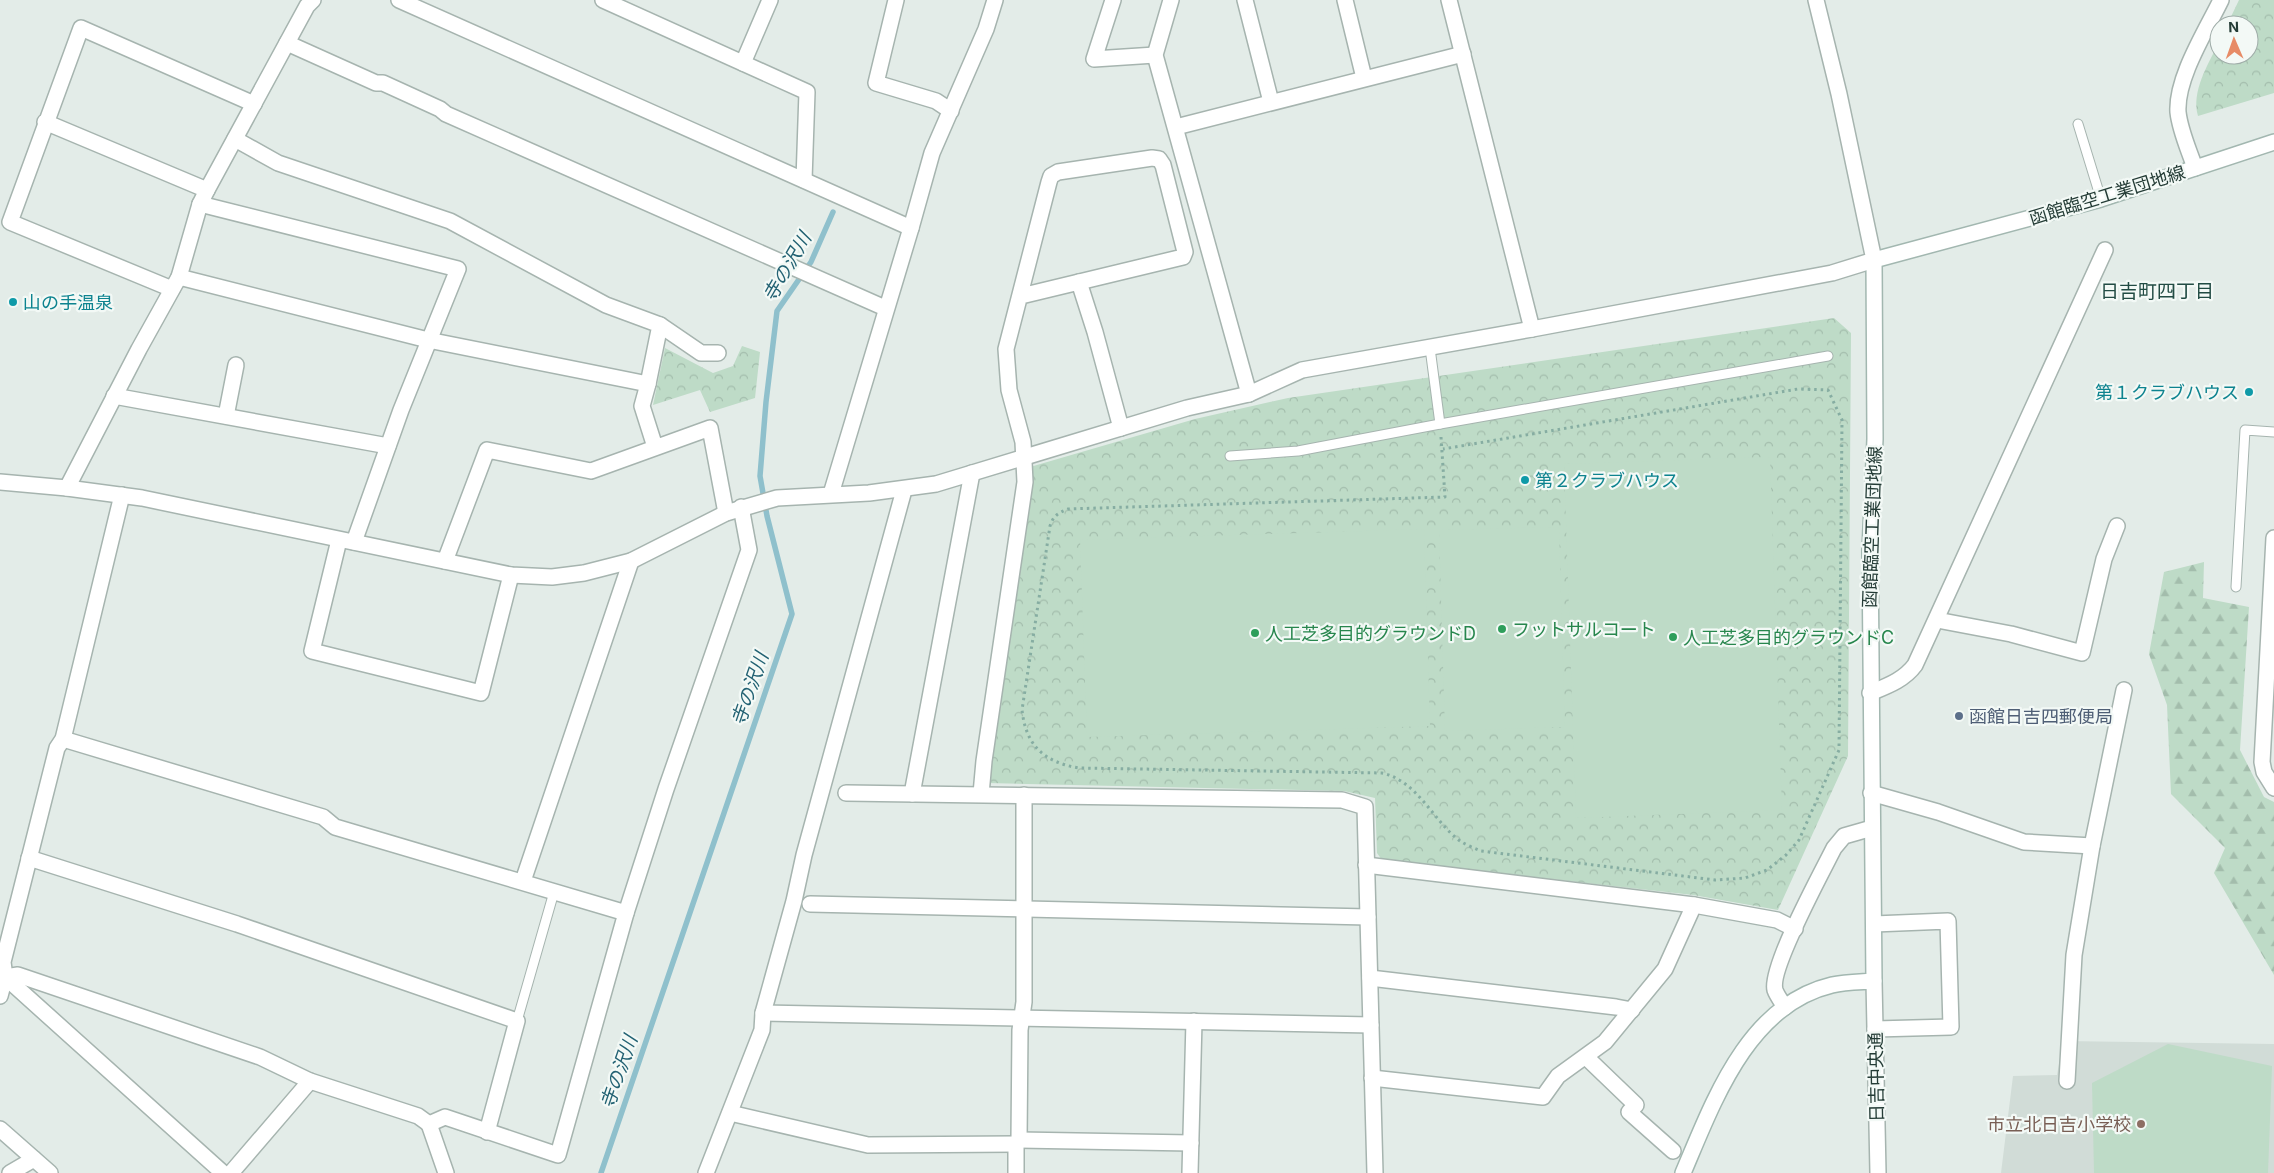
<svg xmlns="http://www.w3.org/2000/svg" width="2274" height="1173" font-family="Inter,'Noto Sans JP',sans-serif">
	<style>
		.built { fill: #d1dcd7 }
		.forest { fill: url(#forest-firs) }
		.park { fill: url(#park-crowns) }
		.pitch { fill: #bedbc7 }
		.lines { fill: none; stroke-linecap: round; stroke-linejoin: round }
		.stream { stroke: #8fc0cc; stroke-width: 5.5 }
		.service-casing { stroke: #a6b4af; stroke-width: 11 }
		.minor-casing { stroke: #a6b4af; stroke-width: 18 }
		.tertiary-casing { stroke: #a6b4af; stroke-width: 18 }
		.secondary-casing { stroke: #a2b7b0; stroke-width: 18 }
		.path { stroke: #86ada2; stroke-width: 3; stroke-dasharray: 2.5 4; stroke-linecap: butt }
		.service { stroke: #fff; stroke-width: 9 }
		.minor { stroke: #fff; stroke-width: 15 }
		.tertiary { stroke: #fff; stroke-width: 15 }
		.secondary { stroke: #fff; stroke-width: 15 }
		.culture-dot { fill: #0f9aa8; stroke: #f3f9f6; stroke-width: 2 }
		.leisure-dot { fill: #2e9e5b; stroke: #f3f9f6; stroke-width: 2 }
		.service-dot { fill: #5c6f8a; stroke: #f3f9f6; stroke-width: 2 }
		.education-dot { fill: #8d6e63; stroke: #f3f9f6; stroke-width: 2 }
		.labels { text-anchor: middle; dominant-baseline: central; stroke-width: 4.5; stroke-linejoin: round; paint-order: stroke }
		.street-label { font-size: 18px; fill: #243c36; stroke: #f3f9f6 }
		.culture-label { font-size: 18px; fill: #0d838f; stroke: #f3f9f6; text-anchor: start }
		.leisure-label { font-size: 18px; fill: #27864d; stroke: #f3f9f6; text-anchor: start }
		.service-label { font-size: 18px; fill: #4e5e75; stroke: #f3f9f6; text-anchor: start }
		.education-label { font-size: 18px; fill: #785e54; stroke: #f3f9f6; text-anchor: end }
		.water-label { font-size: 19px; font-style: italic; fill: #236273; stroke: #f3f9f6 }
		.neighbourhood-label { font-size: 19px; fill: #224c44; stroke: #f3f9f6 }
	</style>
	<defs>
		<pattern id="forest-firs" width="22" height="20" patternUnits="userSpaceOnUse" patternTransform="scale(1.25)"><rect width="22" height="20" fill="#bedbc7"/><path d="M5 1l3.5 6h-7zM16 11l3.5 6h-7z" fill="#a3bdac"/></pattern>
		<pattern id="park-crowns" width="20" height="18" patternUnits="userSpaceOnUse" patternTransform="scale(1.25)"><rect width="20" height="18" fill="#bedbc7"/><path d="M2 6a3 3 0 1 1 6 0M12 15a3 3 0 1 1 6 0" fill="none" stroke="#a3bdac"/></pattern>
	</defs>
	<rect width="100%" height="100%" fill="#e3ece8"/>
	<!-- built -->
	<path class="built" d="M 2063,1041 L 2274,1044 L 2274,1173 L 2001,1173 L 2013,1076 L 2057,1075 Z"/>
	<!-- forest -->
	<path class="forest" d="M 2204,562 L 2203,598 L 2249,607 L 2240,750 L 2264,797 L 2274,802 L 2274,975 L 2214,873 L 2225,848 L 2171,794 L 2167,705 L 2149,654 L 2164,572 Z"/>
	<!-- park -->
	<g class="park">
		<path d="M 2239,0 L 2274,0 L 2274,93 L 2198,116 C 2191,91 2208,65 2219,42 L 2219,55 L 2249,55 L 2249,25 L 2227,25 Z"/>
		<path d="M 1834,318 L 1851,333 L 1848,756 L 1778,910 L 1693,895 L 1382,860 L 1377,853 L 1375,798 L 1344,791 L 987,783 L 1030,467 L 1195,419 L 1288,398 Z"/>
		<path d="M 742,346 L 760,352 L 755,398 L 710,412 L 700,390 L 653,405 L 665,348 L 713,373 L 733,366 Z"/>
	</g>
	<!-- pitch -->
	<g class="pitch">
		<path d="M 1770,457 L 1782,810 L 1576,818 L 1564,464 Z"/>
		<path d="M 1559,527 L 1565,727 L 1445,731 L 1439,530 Z"/>
		<path d="M 1424,529 L 1430,726 L 1087,737 L 1080,540 Z"/>
		<path d="M 2168,1044 L 2272,1066 L 2268,1173 L 2094,1173 L 2092,1083 Z"/>
	</g>
	<g class="lines">
		<!-- stream -->
		<path class="stream" d="M 601,1173 L 792,614 L 767,516 L 760,476 L 766,402 L 777,311 L 811,262 L 833,212"/>
		<!-- service casing -->
		<g class="service-casing">
			<g id="service">
				<path d="M 2078,124 L 2101,199"/>
				<path d="M 1430,348 L 1440,424"/>
				<path d="M 1230,456 L 1298,451 L 1440,424 L 1828,356"/>
				<path d="M 2236,587 L 2245,430 L 2274,432"/>
				<path d="M 517,1021 L 554,892"/>
			</g>
		</g>
		<!-- minor casing -->
		<g class="minor-casing">
			<g id="minor">
				<path d="M 399,0 L 911,228"/>
				<path d="M 603,0 L 807,92 L 804,180"/>
				<path d="M 896,0 L 876,83 L 936,101 L 951,111"/>
				<path d="M 1113,0 L 1094,59 L 1155,55"/>
				<path d="M 1171,0 L 1155,55 L 1249,394"/>
				<path d="M 1245,0 L 1271,102"/>
				<path d="M 1345,0 L 1364,78"/>
				<path d="M 1449,0 L 1532,329"/>
				<path d="M 287,43 L 376,83 L 383,83 L 440,109 L 446,114 L 885,308"/>
				<path d="M 743,63 L 770,0"/>
				<path d="M 45,122 L 207,190"/>
				<path d="M 1176,127 L 1463,54"/>
				<path d="M 235,139 L 278,163 L 450,221 L 606,305 L 660,325 L 648,384"/>
				<path d="M 2195,168 C 2189,150 2180,131 2178,112 C 2176,78 2206,31 2221,0"/>
				<path d="M 200,204 L 458,269 L 401,410 L 354,542"/>
				<path d="M 179,277 L 428,340 L 648,384 L 642,406 L 655,447"/>
				<path d="M 1079,282 L 1095,332 L 1121,428"/>
				<path d="M 172,289 L 10,222 L 81,28 L 254,104"/>
				<path d="M 660,325 L 701,353 L 718,353"/>
				<path d="M 114,396 L 388,446"/>
				<path d="M 226,416 L 236,365"/>
				<path d="M 67,488 L 139,349 L 179,277 L 200,204 L 207,190 L 307,6 L 313,0"/>
				<path d="M 831,494 L 911,228 L 932,153 L 986,29 L 995,0"/>
				<path d="M 2274,538 L 2262,762 L 2264,772 L 2274,788"/>
				<path d="M 339,540 L 312,651 L 481,693 L 511,575"/>
				<path d="M 445,561 L 487,450 L 591,471 L 710,428 L 726,513"/>
				<path d="M 1937,620 L 2011,634 L 2082,653 L 2104,559 L 2117,526"/>
				<path d="M 63,739 L 323,817 L 335,827 L 626,913"/>
				<path d="M 846,793 L 1342,800 L 1365,807 L 1375,1173"/>
				<path d="M 1871,793 L 1938,812 L 2024,842 L 2092,846"/>
				<path d="M 912,794 L 972,473"/>
				<path d="M 981,794 L 984,761 L 1025,482 L 1023,442 L 1009,390 L 1006,349 L 1049,182 L 1051,176 L 1058,172 L 1152,158 L 1159,159 L 1163,165 L 1185,252 L 1183,257 L 1021,296"/>
				<path d="M 29,858 L 237,924 L 517,1021 L 487,1132"/>
				<path d="M 1366,865 L 1694,905 L 1777,920 L 1795,929"/>
				<path d="M 523,881 L 631,561"/>
				<path d="M 810,904 L 1368,917"/>
				<path d="M 1874,924 L 1948,921 L 1951,1027 L 1875,1029"/>
				<path d="M 5,977 L 18,975 L 260,1057 L 310,1081 L 418,1116 L 429,1124 L 445,1117 L 558,1155 L 626,913 L 666,789 L 749,550 L 741,507"/>
				<path d="M 5,977 L 223,1173"/>
				<path d="M 1370,978 L 1616,1007 L 1632,1010"/>
				<path d="M 0,996 L 5,977 L 3,962 L 57,748 L 63,739 L 122,495"/>
				<path d="M 1785,1007 C 1782,1002 1777,996 1775,990 C 1769,969 1822,872 1834,848 L 1844,836 L 1872,828"/>
				<path d="M 763,1013 L 1371,1025"/>
				<path d="M 1586,1057 L 1636,1105 L 1629,1112 L 1673,1151"/>
				<path d="M 1372,1078 L 1543,1097 L 1558,1076 L 1605,1042 L 1665,969 L 1694,905"/>
				<path d="M 2067,1081 L 2074,955 L 2092,846 L 2124,690"/>
				<path d="M 730,1113 L 868,1145 L 1016,1144"/>
				<path d="M 429,1124 L 446,1173"/>
				<path d="M 0,1129 L 50,1173"/>
				<path d="M 1019,1140 L 1191,1143"/>
				<path d="M 10,1173 L 34,1159"/>
				<path d="M 231,1173 L 310,1081"/>
				<path d="M 706,1173 L 762,1030 L 763,1013 L 794,901 L 804,855 L 904,490"/>
				<path d="M 1016,1173 L 1016,1144 L 1019,1140 L 1020,1030 L 1024,1002 L 1024,795"/>
				<path d="M 1190,1173 L 1194,1021"/>
			</g>
		</g>
		<!-- tertiary casing -->
		<g class="tertiary-casing">
			<g id="tertiary">
				<path d="M 0,482 L 67,488 L 142,498 L 511,575 L 552,577 L 584,573 L 631,561 L 726,513 L 777,498 L 869,493 L 936,484 L 1187,408 L 1249,394 L 1302,370 L 1532,329 L 1832,273 L 1874,260 L 1839,94 L 1816,0"/>
				<path d="M 1870,693 C 1887,686 1904,680 1915,665 L 2105,250"/>
				<path d="M 1874,981 L 1878,1173"/>
			</g>
		</g>
		<!-- secondary casing -->
		<g class="secondary-casing">
			<path id="secondary" d="M 1683,1173 C 1713,1103 1747,1005 1832,985 C 1845,982 1860,982 1874,981 L 1870,550 L 1875,439 L 1874,260 L 2101,199 L 2274,142"/>
		</g>
		<!-- path -->
		<path class="path" d="M 1441,437 L 1445,497 L 1068,509 C 1058,513 1053,516 1050,526 L 1022,710 C 1026,746 1044,762 1079,768 L 1382,773 C 1418,781 1433,821 1460,841 C 1466,845 1474,848 1481,851 L 1715,880 L 1745,878 L 1767,870 L 1786,855 L 1799,840 L 1839,750 L 1842,420 L 1828,390 L 1798,389 L 1443,449"/>
		<!-- service -->
		<use href="#service" class="service"/>
		<!-- minor -->
		<use href="#minor" class="minor"/>
		<!-- tertiary -->
		<use href="#tertiary" class="tertiary"/>
		<!-- secondary -->
		<use href="#secondary" class="secondary"/>
	</g>
	<!-- markers -->
	<g class="culture-dot">
		<circle cx="13" cy="302" r="5"/>
		<circle cx="2249" cy="392" r="5"/>
		<circle cx="1525" cy="480" r="5"/>
	</g>
	<g class="leisure-dot">
		<circle cx="1502" cy="629" r="5"/>
		<circle cx="1255" cy="633" r="5"/>
		<circle cx="1673" cy="637" r="5"/>
	</g>
	<circle class="service-dot" cx="1959" cy="716" r="5"/>
	<circle class="education-dot" cx="2141" cy="1124" r="5"/>
	<g class="labels">
		<!-- street labels -->
		<g class="street-label">
			<text transform="translate(2107 195) rotate(-17)">函館臨空工業団地線</text>
			<text transform="translate(1872 527) rotate(-88)">函館臨空工業団地線</text>
			<text transform="translate(1876 1077) rotate(-91)">日吉中央通</text>
		</g>
		<!-- culture labels -->
		<g class="culture-label">
			<text x="23" y="302">山の手温泉</text>
			<text x="2239" y="392" text-anchor="end">第１クラブハウス</text>
			<text x="1535" y="480">第２クラブハウス</text>
		</g>
		<!-- leisure labels -->
		<g class="leisure-label">
			<text x="1512" y="629">フットサルコート</text>
			<text x="1265" y="633">人工芝多目的グラウンドD</text>
			<text x="1683" y="637">人工芝多目的グラウンドC</text>
		</g>
		<!-- service labels -->
		<g class="service-label">
			<text x="1969" y="716">函館日吉四郵便局</text>
		</g>
		<!-- education labels -->
		<g class="education-label">
			<text x="2131" y="1124">市立北日吉小学校</text>
		</g>
		<!-- water labels -->
		<g class="water-label">
			<text transform="translate(787 267) rotate(-60)">寺の沢川</text>
			<text transform="translate(750 689) rotate(-71)">寺の沢川</text>
			<text transform="translate(619 1072) rotate(-71)">寺の沢川</text>
		</g>
		<!-- neighbourhood labels -->
		<g class="neighbourhood-label">
			<text x="2157" y="291">日吉町四丁目</text>
		</g>
	</g>
	<!-- north arrow -->
	<g transform="translate(2234 40) rotate(358)"><circle r="24" fill="#f3f9f6" stroke="#a0ada9"/>
	<path d="M0-4L9 19L0 12L-9 19Z" fill="#e78b66"/>
	<text y="-8" font-size="14" font-weight="bold" text-anchor="middle" fill="#243c36">N</text>
	</g>
</svg>
